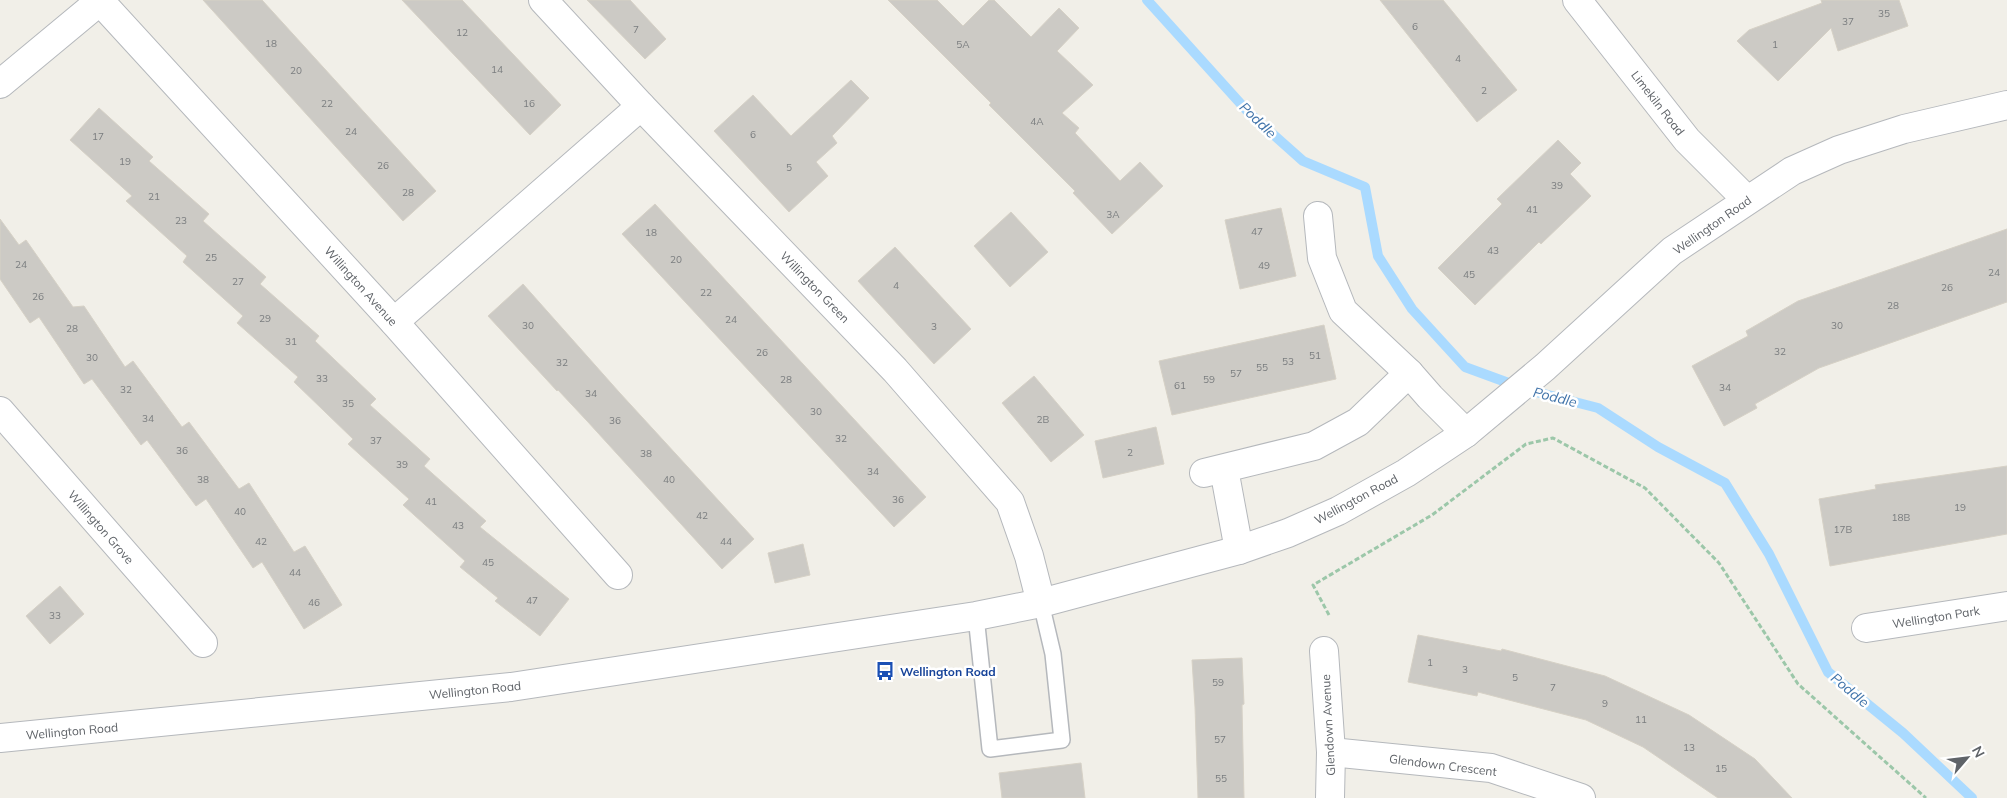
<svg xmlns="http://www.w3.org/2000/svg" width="2007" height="798" font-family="Mulish,sans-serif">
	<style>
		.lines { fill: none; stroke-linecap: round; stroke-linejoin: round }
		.stream { stroke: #aadaff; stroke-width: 10 }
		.building { fill: #cccac5; stroke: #d6d1c6 }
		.service-casing { stroke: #b5b8bc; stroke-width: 18 }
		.minor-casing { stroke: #b5b8bc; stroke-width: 30 }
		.tertiary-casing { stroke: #b5b8bc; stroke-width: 30 }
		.path { stroke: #9cc7a9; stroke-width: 3; stroke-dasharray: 5 2.5; stroke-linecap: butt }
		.service { stroke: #fff; stroke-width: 15 }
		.minor { stroke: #fff; stroke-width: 28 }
		.tertiary { stroke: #fff; stroke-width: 28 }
		.labels { text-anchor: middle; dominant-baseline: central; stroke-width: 5; stroke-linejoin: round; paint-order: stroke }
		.number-label { font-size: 10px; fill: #7a7d7f }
		.street-label { font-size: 12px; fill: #5f6368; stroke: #fff }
		.transit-label { font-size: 12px; font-weight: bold; fill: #164399; stroke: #fff; text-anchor: start }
		.water-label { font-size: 14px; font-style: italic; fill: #4174aa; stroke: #fff }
	</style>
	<rect width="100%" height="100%" fill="#f1efe8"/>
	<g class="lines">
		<!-- stream -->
		<path class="stream" d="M 1147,0 L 1249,113 L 1303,161 L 1365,187 L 1378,256 L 1412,309 L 1465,367 L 1525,389 L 1598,408 L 1658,447 L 1725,483 L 1769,554 L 1828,672 L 1903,733 L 1972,798"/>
	</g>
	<!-- building -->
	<g class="building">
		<path d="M 203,0 L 262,0 L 436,191 L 403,221 Z"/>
		<path d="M 402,0 L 462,0 L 561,105 L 530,135 Z"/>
		<path d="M 587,0 L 630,0 L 666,39 L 645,59 Z"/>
		<path d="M 888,0 L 937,0 L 963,26 L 989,0 L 994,0 L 1031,37 L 1059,8 L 1079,28 L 1057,51 L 1093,85 L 1062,113 L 1079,128 L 1075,133 L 1120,181 L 1140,162 L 1163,186 L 1112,234 L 1073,193 L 1075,191 L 989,105 L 991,103 Z"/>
		<path d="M 1380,0 L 1443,0 L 1517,90 L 1477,122 Z"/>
		<path d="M 1821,0 L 1899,0 L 1908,26 L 1838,51 L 1831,28 L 1778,81 L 1737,41 L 1749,30 L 1822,3 Z"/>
		<path d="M 851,80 L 869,98 L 832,136 L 837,143 L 816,162 L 828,176 L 789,212 L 714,131 L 753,95 L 791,136 Z"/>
		<path d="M 99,108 L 153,157 L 149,161 L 209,214 L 203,221 L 266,277 L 260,284 L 319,336 L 315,341 L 376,399 L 370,405 L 430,459 L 424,466 L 486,521 L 480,527 L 569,599 L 540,636 L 495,601 L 498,598 L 460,567 L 465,561 L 403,505 L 409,499 L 348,444 L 353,439 L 294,382 L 298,377 L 237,323 L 243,316 L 183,262 L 187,256 L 126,201 L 132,196 L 70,140 Z"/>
		<path d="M 1558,140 L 1581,163 L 1570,174 L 1591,196 L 1541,244 L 1539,242 L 1475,305 L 1438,268 L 1502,204 L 1497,199 Z"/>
		<path d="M 655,204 L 926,497 L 894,527 L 622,234 Z"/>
		<path d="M 1281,208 L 1296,276 L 1240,289 L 1225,220 Z"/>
		<path d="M 1011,212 L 1048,252 L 1010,287 L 974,246 Z"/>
		<path d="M 0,219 L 19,245 L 26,240 L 73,307 L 84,306 L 125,367 L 133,361 L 182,427 L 189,422 L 239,489 L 249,483 L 294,552 L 305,546 L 342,605 L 304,629 L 262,562 L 253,568 L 206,499 L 196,506 L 147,440 L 141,445 L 92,379 L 84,384 L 39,317 L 30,323 L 0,279 Z"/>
		<path d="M 2007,229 L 2007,302 L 1819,368 L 1755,404 L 1757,408 L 1724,426 L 1692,366 L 1748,336 L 1746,331 L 1798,301 Z"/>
		<path d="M 895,247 L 971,329 L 934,364 L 858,281 Z"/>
		<path d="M 523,284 L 619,392 L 754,539 L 722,569 L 587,421 L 558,390 L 557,391 L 488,316 Z"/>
		<path d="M 1324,325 L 1336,379 L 1172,415 L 1159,361 Z"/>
		<path d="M 1034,376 L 1084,435 L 1051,462 L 1002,403 Z"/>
		<path d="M 1156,427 L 1164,464 L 1103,478 L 1095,441 Z"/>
		<path d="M 2007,466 L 2007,534 L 1830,566 L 1819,499 L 1876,489 L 1875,485 Z"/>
		<path d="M 803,544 L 810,575 L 775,583 L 768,553 Z"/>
		<path d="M 60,586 L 84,614 L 50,644 L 26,616 Z"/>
		<path d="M 1418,635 L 1501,651 L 1502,649 L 1605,676 L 1689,715 L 1755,759 L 1792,798 L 1718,798 L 1643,747 L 1586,720 L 1478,692 L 1477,696 L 1408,682 Z"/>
		<path d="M 1242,658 L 1244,704 L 1242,705 L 1244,798 L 1198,798 L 1195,707 L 1192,660 Z"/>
		<path d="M 1081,763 L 1085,798 L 1002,798 L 999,773 Z"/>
	</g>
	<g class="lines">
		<!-- service casing -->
		<g class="service-casing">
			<path id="service" d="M 976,616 L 990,749 L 1062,740 L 1053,654 L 1041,603"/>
		</g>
		<!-- minor casing -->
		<g class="minor-casing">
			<g id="minor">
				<path d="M 99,0 L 394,322 L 618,575"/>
				<path d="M 543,0 L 641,106 L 895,370 L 1010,502 L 1029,556 L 1041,603"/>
				<path d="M 0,84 L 100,1"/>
				<path d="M 1318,216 L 1322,258 L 1343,311 L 1409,373 L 1430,397 L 1466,433"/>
				<path d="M 394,322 L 641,106"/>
				<path d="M 0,411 L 203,643"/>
				<path d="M 1224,469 L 1239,550"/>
				<path d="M 1204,473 L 1314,446 L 1358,422 L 1409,373"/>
				<path d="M 1866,628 L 2007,606"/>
				<path d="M 1324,651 L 1331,752 L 1330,798"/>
				<path d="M 1331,752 L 1491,768 L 1581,798"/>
			</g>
		</g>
		<!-- tertiary casing -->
		<g class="tertiary-casing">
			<g id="tertiary">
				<path d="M 1577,0 L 1687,140 L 1747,200"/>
				<path d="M 0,738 L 511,687 L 976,616 L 1041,603 L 1239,550 L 1288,533 L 1338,511 L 1406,473 L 1466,433 L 1545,367 L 1672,251 L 1792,171 L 1839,150 L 1904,129 L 2007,105"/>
			</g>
		</g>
		<!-- path -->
		<path class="path" d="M 1329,615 L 1313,585 L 1432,515 L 1526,444 L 1553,438 L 1645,488 L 1719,563 L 1798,684 L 1926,798"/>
		<!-- service -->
		<use href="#service" class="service"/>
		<!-- minor -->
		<use href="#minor" class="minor"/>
		<!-- tertiary -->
		<use href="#tertiary" class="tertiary"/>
	</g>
	<!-- icons -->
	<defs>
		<g id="bus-bare" transform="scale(1.5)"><path d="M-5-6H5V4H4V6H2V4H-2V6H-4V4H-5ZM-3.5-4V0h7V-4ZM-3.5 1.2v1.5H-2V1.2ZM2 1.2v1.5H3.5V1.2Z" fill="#1a4fb4" stroke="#fff" stroke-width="2.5" paint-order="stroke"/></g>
	</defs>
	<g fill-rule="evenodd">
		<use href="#bus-bare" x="885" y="671"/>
	</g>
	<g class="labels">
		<!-- number labels -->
		<g class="number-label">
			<text x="1884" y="13">35</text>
			<text x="1848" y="21">37</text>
			<text x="1415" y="26">6</text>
			<text x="636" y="29">7</text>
			<text x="462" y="32">12</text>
			<text x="271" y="43">18</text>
			<text x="963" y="44">5A</text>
			<text x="1775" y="44">1</text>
			<text x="1458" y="58">4</text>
			<text x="497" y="69">14</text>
			<text x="296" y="70">20</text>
			<text x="1484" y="90">2</text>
			<text x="327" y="103">22</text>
			<text x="529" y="103">16</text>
			<text x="1037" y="121">4A</text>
			<text x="351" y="131">24</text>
			<text x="753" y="134">6</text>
			<text x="98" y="136">17</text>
			<text x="125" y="161">19</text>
			<text x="383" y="165">26</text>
			<text x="789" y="167">5</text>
			<text x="1557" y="185">39</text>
			<text x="408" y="192">28</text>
			<text x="154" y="196">21</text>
			<text x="1532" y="209">41</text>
			<text x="1113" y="214">3A</text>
			<text x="181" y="220">23</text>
			<text x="1257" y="231">47</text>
			<text x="651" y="232">18</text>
			<text x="1493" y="250">43</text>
			<text x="211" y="257">25</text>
			<text x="676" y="259">20</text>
			<text x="21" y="264">24</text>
			<text x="1264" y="265">49</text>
			<text x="1994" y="272">24</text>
			<text x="1469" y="274">45</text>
			<text x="238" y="281">27</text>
			<text x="896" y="285">4</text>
			<text x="1947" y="287">26</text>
			<text x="706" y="292">22</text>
			<text x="38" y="296">26</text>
			<text x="1893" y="305">28</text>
			<text x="265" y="318">29</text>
			<text x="731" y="319">24</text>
			<text x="528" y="325">30</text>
			<text x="1837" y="325">30</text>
			<text x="934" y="326">3</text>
			<text x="72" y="328">28</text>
			<text x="291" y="341">31</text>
			<text x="1780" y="351">32</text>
			<text x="762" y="352">26</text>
			<text x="1315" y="355">51</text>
			<text x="92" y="357">30</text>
			<text x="1288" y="361">53</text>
			<text x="562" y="362">32</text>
			<text x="1262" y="367">55</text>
			<text x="1236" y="373">57</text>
			<text x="322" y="378">33</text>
			<text x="786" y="379">28</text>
			<text x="1209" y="379">59</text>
			<text x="1180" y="385">61</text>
			<text x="1725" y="387">34</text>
			<text x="126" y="389">32</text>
			<text x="591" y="393">34</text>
			<text x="348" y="403">35</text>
			<text x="816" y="411">30</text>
			<text x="148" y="418">34</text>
			<text x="1043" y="419">2B</text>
			<text x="615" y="420">36</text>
			<text x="841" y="438">32</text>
			<text x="376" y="440">37</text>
			<text x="182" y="450">36</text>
			<text x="1130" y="452">2</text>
			<text x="646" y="453">38</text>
			<text x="402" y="464">39</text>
			<text x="873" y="471">34</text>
			<text x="203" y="479">38</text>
			<text x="669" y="479">40</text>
			<text x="898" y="499">36</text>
			<text x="431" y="501">41</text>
			<text x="1960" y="507">19</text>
			<text x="240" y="511">40</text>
			<text x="702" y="515">42</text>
			<text x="1901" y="517">18B</text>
			<text x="458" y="525">43</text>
			<text x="1843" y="529">17B</text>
			<text x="261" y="541">42</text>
			<text x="726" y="541">44</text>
			<text x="488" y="562">45</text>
			<text x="295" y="572">44</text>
			<text x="532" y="600">47</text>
			<text x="314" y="602">46</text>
			<text x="55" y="615">33</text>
			<text x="1430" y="662">1</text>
			<text x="1465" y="669">3</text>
			<text x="1515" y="677">5</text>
			<text x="1218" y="682">59</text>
			<text x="1553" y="687">7</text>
			<text x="1605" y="703">9</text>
			<text x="1641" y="719">11</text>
			<text x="1220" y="739">57</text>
			<text x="1689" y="747">13</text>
			<text x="1721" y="768">15</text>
			<text x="1221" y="778">55</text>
		</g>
		<!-- street labels -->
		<g class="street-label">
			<text transform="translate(1658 103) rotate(52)">Limekiln Road</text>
			<text transform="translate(1712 225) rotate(-35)">Wellington Road</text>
			<text transform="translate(361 286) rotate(48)">Willington Avenue</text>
			<text transform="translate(815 287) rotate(46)">Willington Green</text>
			<text transform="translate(1356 499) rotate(-28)">Wellington Road</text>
			<text transform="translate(101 527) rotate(49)">Willington Grove</text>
			<text transform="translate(1936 617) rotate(-9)">Wellington Park</text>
			<text transform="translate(475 690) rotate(-6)">Wellington Road</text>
			<text transform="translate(1328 725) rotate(-93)">Glendown Avenue</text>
			<text transform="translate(72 731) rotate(-5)">Wellington Road</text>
			<text transform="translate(1443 765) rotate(7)">Glendown Crescent</text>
		</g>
		<!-- transit labels -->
		<g class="transit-label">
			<text x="900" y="671">Wellington Road</text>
		</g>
		<!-- water labels -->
		<g class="water-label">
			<text transform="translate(1258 120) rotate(44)">Poddle</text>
			<text transform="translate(1555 397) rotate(14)">Poddle</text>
			<text transform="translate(1850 690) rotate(40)">Poddle</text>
		</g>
	</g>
	<!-- north arrow -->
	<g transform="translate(1967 758) rotate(62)" stroke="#ffffff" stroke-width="4" paint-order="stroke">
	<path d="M0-4L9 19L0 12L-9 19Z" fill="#5f6368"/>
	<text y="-8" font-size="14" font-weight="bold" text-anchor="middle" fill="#5f6368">N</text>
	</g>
</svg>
